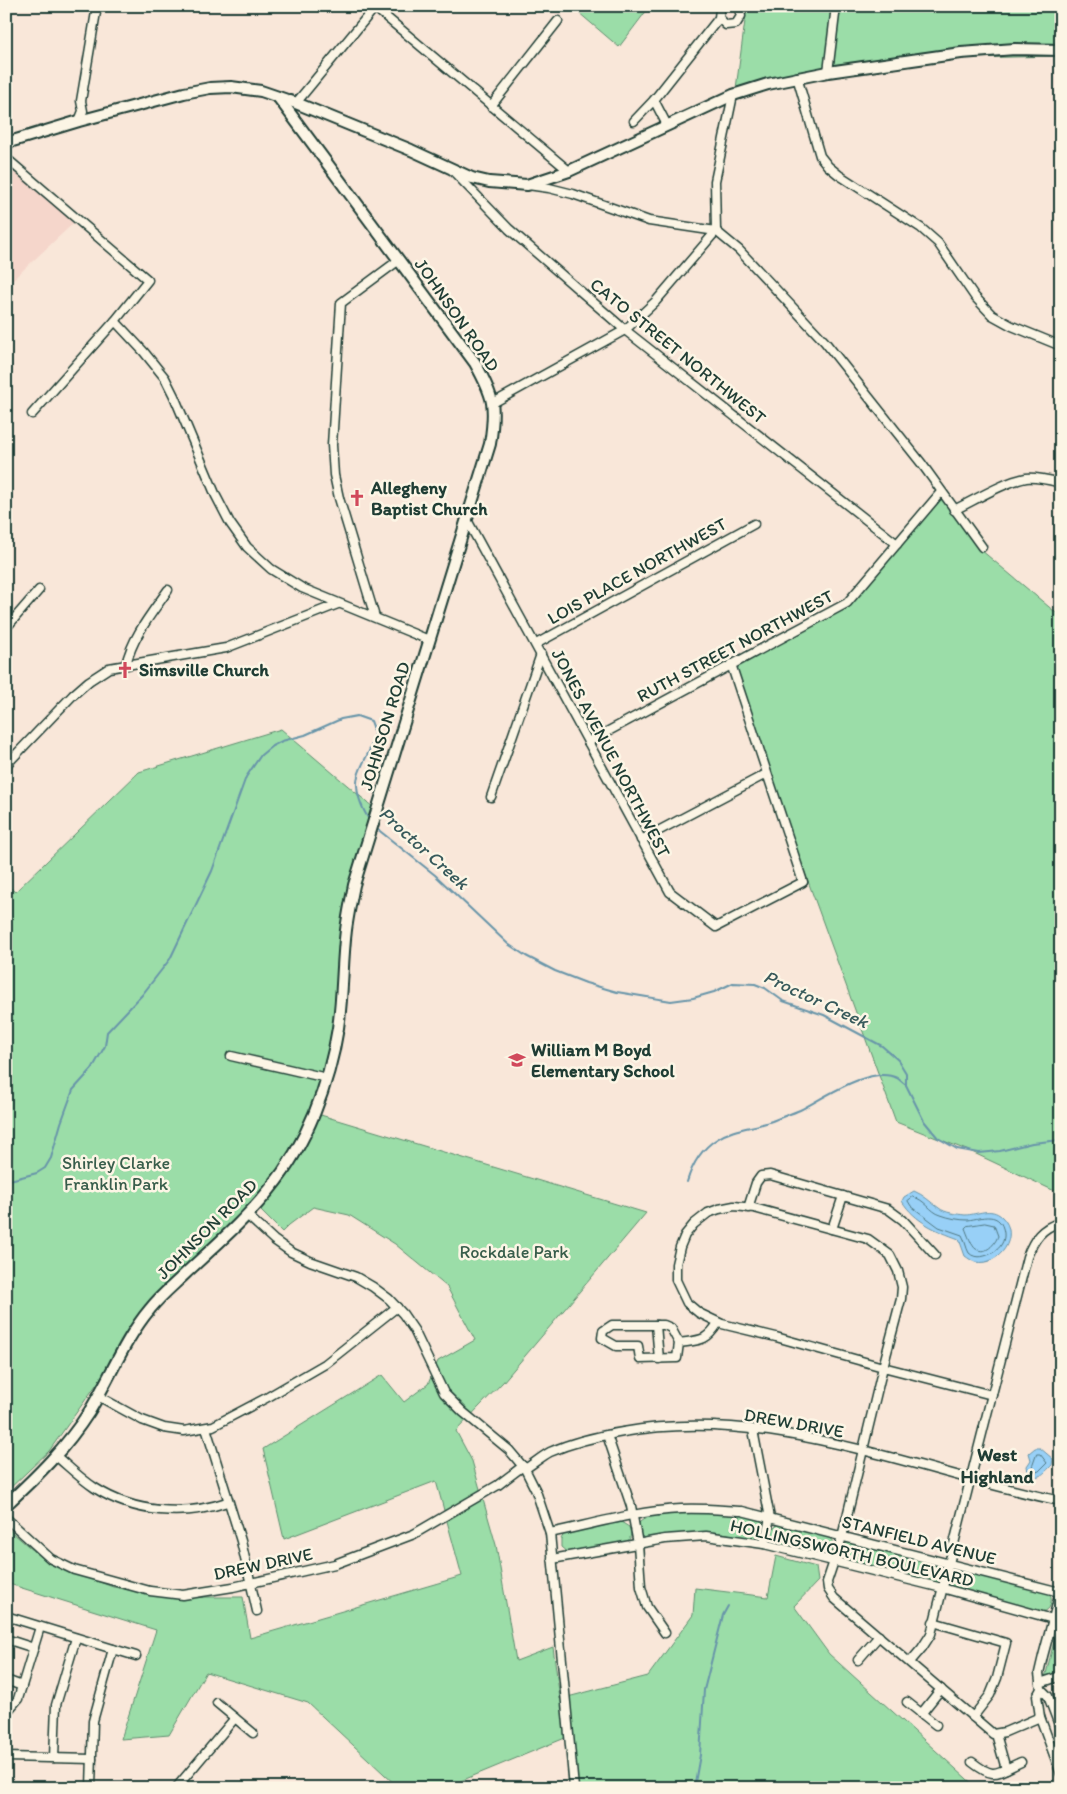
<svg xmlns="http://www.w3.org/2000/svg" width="1067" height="1794" font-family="Itim,sans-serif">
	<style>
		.built { fill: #f5d6cb }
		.green { fill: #9bdda8; stroke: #5d8d6e }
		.water { fill: #98d0f7; stroke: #6895a9 }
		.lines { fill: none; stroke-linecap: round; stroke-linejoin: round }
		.shore { stroke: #4f7882; stroke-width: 1 }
		.stream { stroke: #6895a9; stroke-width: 2 }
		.minor-casing { stroke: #1f3d34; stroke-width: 11 }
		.tertiary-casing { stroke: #1f3d34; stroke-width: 14 }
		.minor { stroke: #fcf5e5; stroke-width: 8 }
		.tertiary { stroke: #fcf5e5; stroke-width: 10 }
		.labels { text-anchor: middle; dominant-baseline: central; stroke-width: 5; stroke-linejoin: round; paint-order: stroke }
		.street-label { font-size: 18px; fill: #1f3d34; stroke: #fcf5e5 }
		.poi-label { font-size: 18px; font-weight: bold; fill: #1f3d34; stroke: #fcf5e5; text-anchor: start }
		.park-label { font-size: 18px; fill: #385d4b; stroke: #fcf5e5 }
		.water-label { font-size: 19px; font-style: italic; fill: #375a5b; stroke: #fcf5e5 }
		.neighbourhood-label { font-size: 19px; font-weight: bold; fill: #1f3d34; stroke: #fcf5e5 }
	</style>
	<rect width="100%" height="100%" fill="#f9e7d9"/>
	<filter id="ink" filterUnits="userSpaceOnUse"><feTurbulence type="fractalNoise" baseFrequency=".02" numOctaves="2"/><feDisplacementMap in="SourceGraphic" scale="10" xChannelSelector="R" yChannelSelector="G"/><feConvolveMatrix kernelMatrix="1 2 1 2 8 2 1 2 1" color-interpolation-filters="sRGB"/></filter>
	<g filter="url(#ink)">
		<!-- built -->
		<path class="built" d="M 6,155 L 78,219 L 6,286 Z"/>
		<!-- green -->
		<g class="green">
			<path d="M 571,6 L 650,6 L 619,47 Z"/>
			<path d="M 747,6 L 1061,6 L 1061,56 L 965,58 L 832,70 L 735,96 Z"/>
			<path d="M 940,491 L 981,550 L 1061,617 L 1061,1194 L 974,1153 L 896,1122 L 729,665 L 846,600 Z"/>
			<path d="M 281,729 L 374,808 L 359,858 L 342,1007 L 314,1113 L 646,1213 L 503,1382 L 456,1431 L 472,1461 L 496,1545 L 516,1661 L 553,1647 L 560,1699 L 648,1676 L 693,1615 L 695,1588 L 768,1597 L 776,1556 L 816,1567 L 818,1581 L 794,1606 L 829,1654 L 977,1788 L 574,1788 L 565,1738 L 444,1788 L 399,1788 L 308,1703 L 206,1672 L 169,1735 L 121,1739 L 156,1630 L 6,1583 L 6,1527 L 48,1563 L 113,1587 L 181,1597 L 243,1597 L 250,1638 L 462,1576 L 436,1481 L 284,1539 L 263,1449 L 382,1375 L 404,1402 L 428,1384 L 438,1361 L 475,1340 L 447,1287 L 395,1244 L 349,1215 L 313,1207 L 289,1225 L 282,1232 L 256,1206 L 187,1268 L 111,1364 L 49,1451 L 6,1492 L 6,884 L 15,892 L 139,772 Z"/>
			<path d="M 706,1513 C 719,1513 756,1513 763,1523 L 763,1530 L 760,1537 C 751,1541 732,1534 721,1533 C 696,1532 671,1538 645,1539 L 640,1534 L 639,1523 C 649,1511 691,1513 706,1513 Z"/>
			<path d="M 621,1522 L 629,1527 C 631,1533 632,1537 627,1542 L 568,1553 L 561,1547 L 561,1539 L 564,1534 Z"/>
			<path d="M 779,1524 L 828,1537 C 836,1542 835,1551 828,1556 L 776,1545 C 769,1538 771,1528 779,1524 Z"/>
			<path d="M 852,1542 L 937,1564 L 942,1572 L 940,1581 L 936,1584 L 843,1560 C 839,1553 842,1548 847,1543 Z"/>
			<path d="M 958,1570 L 1043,1591 L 1049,1593 L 1051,1597 C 1052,1605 1049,1612 1040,1612 L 950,1587 C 947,1580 951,1572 958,1570 Z"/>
			<path d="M 1061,1613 L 1061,1672 L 1045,1678 Z"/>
		</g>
		<!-- water -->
		<g class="water">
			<path d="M 914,1191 C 924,1195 930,1202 939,1208 C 945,1213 957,1214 965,1215 C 977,1215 991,1206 1002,1217 C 1021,1235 1000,1267 975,1262 C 972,1261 968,1258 965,1256 L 959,1239 C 937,1231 915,1222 902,1201 L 904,1197 Z"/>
			<path d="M 1035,1448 L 1040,1448 L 1053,1459 L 1052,1465 C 1044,1473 1038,1482 1028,1472 L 1027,1466 L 1031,1460 L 1029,1453 Z"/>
		</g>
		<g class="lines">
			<!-- shore -->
			<g class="shore">
				<path d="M 913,1197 C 925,1199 930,1212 941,1215 C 949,1218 959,1220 968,1220 C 982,1218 1001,1210 1004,1233 C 1005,1241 1000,1248 994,1252 C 987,1256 976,1260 969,1253 C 966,1248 965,1240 962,1235 L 939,1227 L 911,1206 L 908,1201 Z"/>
				<path d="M 985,1223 L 994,1225 L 998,1236 C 995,1244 986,1255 976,1249 C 972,1247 967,1233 965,1228 L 967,1226 Z"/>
				<path d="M 1037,1454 L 1040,1454 L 1047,1463 L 1039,1471 L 1036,1472 L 1032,1468 Z"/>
			</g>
			<!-- stream -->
			<g class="stream">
				<path d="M 376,828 L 435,875 L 508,944 L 526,956 L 555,971 L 586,983 L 617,992 L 671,1001 L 693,998 L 714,992 L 733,983 L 755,984 L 765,988 L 783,1001 L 824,1015 L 882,1046 L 898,1060 L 906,1073 L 906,1085 L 924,1121 L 938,1138 L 957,1149 L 979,1153 L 1000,1151 L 1032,1143 L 1061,1140"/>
				<path d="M 6,1181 L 37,1173 L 45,1168 L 51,1158 L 61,1123 L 73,1090 L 92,1069 L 105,1046 L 107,1032 L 142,995 L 170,959 L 212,871 L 246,777 L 261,755 L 272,746 L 282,741 L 305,735 L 341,719 L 357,716 L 371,721 C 381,741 363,757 358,776 C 354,790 362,809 370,821"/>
				<path d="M 687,1182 C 692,1165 701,1149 717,1139 C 733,1128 754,1128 772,1121 C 781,1117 791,1114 800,1110 C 824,1098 870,1065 897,1078 C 900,1080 903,1083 906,1085"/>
				<path d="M 694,1788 L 700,1755 L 704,1690 L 723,1615 L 728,1606"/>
			</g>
			<!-- minor casing -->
			<g class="minor-casing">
				<g id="minor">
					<path d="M 373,6 L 569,171"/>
					<path d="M 719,18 L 726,25 L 736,24 L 741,16 L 738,6"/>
					<path d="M 828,72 L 836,6"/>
					<path d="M 797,77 L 820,156 L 828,166 L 839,175 L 921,228 L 938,243 L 975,297 L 992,315 L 1012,326 L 1061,346"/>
					<path d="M 296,103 L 376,6"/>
					<path d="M 491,106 L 558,21"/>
					<path d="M 79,121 L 83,111 L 81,101 L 97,6"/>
					<path d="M 634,121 L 654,100"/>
					<path d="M 667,125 L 654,100 L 719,18 L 720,8 L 723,6"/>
					<path d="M 6,158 L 148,280 L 115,321 L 32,414"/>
					<path d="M 453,171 L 509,229 L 625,330 L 897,544"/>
					<path d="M 528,185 L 549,188 L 573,194 L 649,221 L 716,231 L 739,250 L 825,342 L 922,464 L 982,547"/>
					<path d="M 115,321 L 144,352 L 165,378 L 174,396 L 216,496 L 230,523 L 247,547 L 271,569 L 302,588 L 429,640"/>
					<path d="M 493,403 L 625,330 L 656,301 L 716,231 L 715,181 L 733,95"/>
					<path d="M 954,510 C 975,500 1004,482 1026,478 C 1038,477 1049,480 1061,483"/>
					<path d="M 467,520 L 670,892 L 716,927 L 803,882 L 731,664"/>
					<path d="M 375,617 L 339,498 L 334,475 L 332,445 L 341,303 L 399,260"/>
					<path d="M 6,628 L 39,590"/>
					<path d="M 536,644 L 754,524"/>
					<path d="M 126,665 C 132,637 152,613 168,590"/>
					<path d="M 588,742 L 847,603 L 941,492"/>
					<path d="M 6,765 L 73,695 L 89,681 L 109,668 L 226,648 L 338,604"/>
					<path d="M 491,797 L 541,654"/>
					<path d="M 641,840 L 766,774"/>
					<path d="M 231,1056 L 327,1078"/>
					<path d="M 748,1208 L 756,1183 L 761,1176 L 770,1175 L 888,1209 L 903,1220 L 935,1255"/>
					<path d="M 248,1216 L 274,1240 L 291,1252 L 310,1261 L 356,1277 L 373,1287 L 389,1299 L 403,1314 L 414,1330 L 444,1393 L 463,1412 L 509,1450 L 525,1469 L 536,1491 L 550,1533 L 574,1788"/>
					<path d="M 832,1229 L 843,1196"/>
					<path d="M 656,1325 L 659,1359"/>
					<path d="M 679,1343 L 677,1358 L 640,1359 L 638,1346 L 616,1346 L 602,1338 L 603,1331 L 612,1325 L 664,1325 L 671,1328 L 679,1343 C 700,1340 706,1342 718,1323"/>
					<path d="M 992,1395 L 883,1367 L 776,1337 L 722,1324 L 699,1313 L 687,1303 L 676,1280 L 676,1264 L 680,1247 L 685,1235 L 694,1224 L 708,1213 L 719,1209 L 734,1206 L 754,1208 L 868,1239 L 890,1255 L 898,1271 L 902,1287 L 901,1299 L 883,1367 L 842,1537 L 827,1582 L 828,1589 L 834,1598 L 993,1734 L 1005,1732 L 1040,1717"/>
					<path d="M 98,1396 L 142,1420 L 164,1428 L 184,1431 L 213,1426 L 268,1397 L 325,1364 L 397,1307"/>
					<path d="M 206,1428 L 241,1541 L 257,1611"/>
					<path d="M 753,1430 L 770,1518 L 764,1544"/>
					<path d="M 607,1435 L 631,1506 L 638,1544 L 641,1587 L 647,1607 L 665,1633"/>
					<path d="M 56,1456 C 69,1467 81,1479 95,1488 C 134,1513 184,1517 227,1502"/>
					<path d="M 525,1469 C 533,1464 541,1457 550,1452 C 573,1442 598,1436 623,1432 C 772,1405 917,1472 1061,1501"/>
					<path d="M 6,1518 L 51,1559 L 74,1570 L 150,1591 L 183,1595 L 233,1587 L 335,1564 L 414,1534 L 498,1485 L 523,1466"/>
					<path d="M 550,1533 C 593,1524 637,1511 681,1509 C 702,1508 722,1510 742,1511 L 1060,1592"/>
					<path d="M 552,1559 L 665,1539 L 706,1536 L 764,1544 L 942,1588 L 1053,1619"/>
					<path d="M 1061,1589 L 1043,1656 L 1039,1673 L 1041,1689 L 1037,1696 L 1040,1717 L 1061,1774"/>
					<path d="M 6,1616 L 136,1656"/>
					<path d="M 933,1622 L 1006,1643 L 997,1678 L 990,1695 L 973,1717"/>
					<path d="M 6,1639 L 34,1648"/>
					<path d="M 858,1660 L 879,1636"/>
					<path d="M 910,1662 L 922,1648 L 931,1634 L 1027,1257 C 1034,1239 1041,1228 1061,1222"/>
					<path d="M 6,1680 L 22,1686"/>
					<path d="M 1040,1683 L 1061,1676"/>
					<path d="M 1041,1689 L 1048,1696 L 1061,1730"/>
					<path d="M 907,1702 L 936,1725"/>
					<path d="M 217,1703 L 253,1733"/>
					<path d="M 6,1713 L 18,1699 L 40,1627"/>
					<path d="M 921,1714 L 941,1689"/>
					<path d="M 996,1734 L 1006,1769"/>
					<path d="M 6,1757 L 92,1759"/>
					<path d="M 54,1758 L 56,1705 L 76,1638"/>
					<path d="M 972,1762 C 995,1780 996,1773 1021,1762"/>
					<path d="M 91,1788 L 93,1721 L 113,1649"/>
					<path d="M 176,1788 L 235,1718"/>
				</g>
			</g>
			<!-- tertiary casing -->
			<g class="tertiary-casing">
				<g id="tertiary">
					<path d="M 6,143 L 79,121 L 184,93 L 210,88 L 231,87 L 261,91 L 296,103 L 411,150 L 472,178 L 489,182 L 527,185 L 569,171 L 733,95 L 768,84 L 828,72 L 961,53 L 1015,49 L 1061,50"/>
					<path d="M 6,1505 C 37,1476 66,1448 89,1412 C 110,1378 124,1340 150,1309 C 161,1295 175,1284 187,1272 C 216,1245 245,1220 270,1189 C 307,1144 329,1085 338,1028 C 343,995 342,962 346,930 C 348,915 351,900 354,885 L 490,444 C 496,406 494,397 475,363 L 278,97"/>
				</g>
			</g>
			<!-- minor -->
			<use href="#minor" class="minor"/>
			<!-- tertiary -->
			<use href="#tertiary" class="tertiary"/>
		</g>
	</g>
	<!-- icons -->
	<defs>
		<g id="church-bare" transform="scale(1.35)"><path d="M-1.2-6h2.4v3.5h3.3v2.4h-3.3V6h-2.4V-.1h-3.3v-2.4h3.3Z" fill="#d1495b" stroke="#fcf5e5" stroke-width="2.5" paint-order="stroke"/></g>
		<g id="school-bare" transform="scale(1.35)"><path d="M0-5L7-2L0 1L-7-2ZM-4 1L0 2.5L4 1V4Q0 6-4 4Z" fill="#d1495b" stroke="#fcf5e5" stroke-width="2.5" paint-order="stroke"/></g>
	</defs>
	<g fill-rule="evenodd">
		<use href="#church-bare" x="357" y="498"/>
		<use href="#church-bare" x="125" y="670"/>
		<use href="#school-bare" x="517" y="1060"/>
	</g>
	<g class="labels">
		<!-- street labels -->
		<g class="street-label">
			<text transform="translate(457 315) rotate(55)">JOHNSON ROAD</text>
			<text transform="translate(678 351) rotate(39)">CATO STREET NORTHWEST</text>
			<text transform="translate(637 571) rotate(-29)">LOIS PLACE NORTHWEST</text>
			<text transform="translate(735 646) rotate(-28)">RUTH STREET NORTHWEST</text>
			<text transform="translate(385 726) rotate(-73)">JOHNSON ROAD</text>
			<text transform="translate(611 753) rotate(62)">JONES AVENUE NORTHWEST</text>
			<text transform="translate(207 1229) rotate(-45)">JOHNSON ROAD</text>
			<text transform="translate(794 1423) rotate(10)">DREW DRIVE</text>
			<text transform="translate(919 1540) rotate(14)">STANFIELD AVENUE</text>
			<text transform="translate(852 1553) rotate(13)">HOLLINGSWORTH BOULEVARD</text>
			<text transform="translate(263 1564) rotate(-12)">DREW DRIVE</text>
		</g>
		<!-- poi labels -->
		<g class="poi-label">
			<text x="371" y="488">Allegheny<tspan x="371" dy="21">Baptist Church</tspan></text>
			<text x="139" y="670">Simsville Church</text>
			<text x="531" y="1050">William M Boyd<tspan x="531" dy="21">Elementary School</tspan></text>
		</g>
		<!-- park labels -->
		<g class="park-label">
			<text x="116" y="1163">Shirley Clarke<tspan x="116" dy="21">Franklin Park</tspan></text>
			<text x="514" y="1252">Rockdale Park</text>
		</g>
		<!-- water labels -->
		<g class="water-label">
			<text transform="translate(424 848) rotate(42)">Proctor Creek</text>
			<text transform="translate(816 999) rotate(25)">Proctor Creek</text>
		</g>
		<!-- neighbourhood labels -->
		<g class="neighbourhood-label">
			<text x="997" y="1454">West<tspan x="997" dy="22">Highland</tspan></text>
		</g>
	</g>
	<!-- margin -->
	<rect width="1067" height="1794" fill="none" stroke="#fcf5e5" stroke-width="25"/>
	<rect x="12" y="12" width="1042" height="1769" fill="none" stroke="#1f3d34" stroke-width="2" filter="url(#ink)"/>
</svg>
